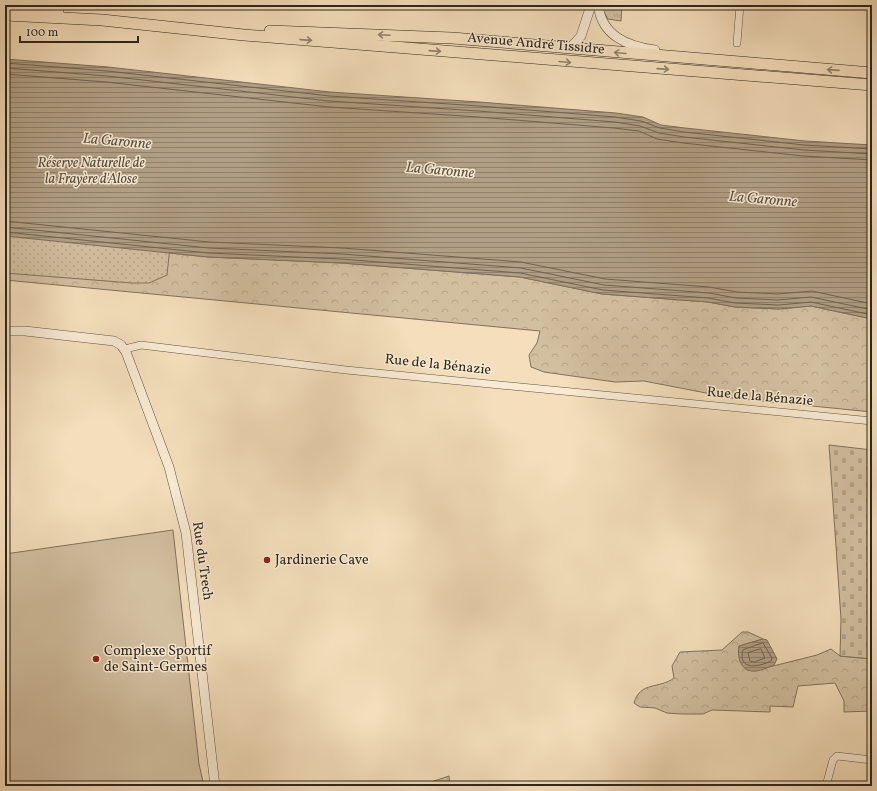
<svg xmlns="http://www.w3.org/2000/svg" width="877" height="791" font-family="Vollkorn,serif">
	<style>
		.grass { fill: url(#grass-tufts); stroke: #80725e }
		.forest { fill: url(#forest-crowns); stroke: #80725e }
		.cemetery { fill: url(#cemetery-stones); stroke: #80725e }
		.park { fill: url(#park-dots); stroke: #80725e }
		.garden { fill: #d2bfa0; stroke: #80725e }
		.water { fill: url(#water-rules); stroke: #7d6f5b }
		.lines { fill: none; stroke-linecap: round; stroke-linejoin: round }
		.shore { stroke: #706250; stroke-width: 1 }
		.minor-casing { stroke: #605443; stroke-width: 8 }
		.tertiary-casing { stroke: #605443; stroke-width: 10 }
		.primary-casing { stroke: #2e261b; stroke-width: 12 }
		.minor { stroke: #f8ead3; stroke-width: 7 }
		.tertiary { stroke: #f8ead3; stroke-width: 9 }
		.primary { stroke: #f4debb; stroke-width: 11 }
		.oneway { stroke: #91826b }
		.poi-dot { fill: #8f2418; stroke: #f8ead3; stroke-width: 1.5 }
		.labels { text-anchor: middle; dominant-baseline: central; stroke-width: 3; stroke-linejoin: round; paint-order: stroke }
		.street-label { font-size: 14px; fill: #2e261b; stroke: #f8ead3 }
		.park-label { font-size: 14px; font-style: italic; fill: #574c3c; stroke: #f8ead3 }
		.poi-label { font-size: 14px; fill: #2e261b; stroke: #f8ead3; text-anchor: start }
		.water-label { font-size: 15px; font-style: italic; fill: #5c5040; stroke: #f8ead3 }
	</style>
	<defs>
		<pattern id="grass-tufts" width="24" height="20" patternUnits="userSpaceOnUse"><rect width="24" height="20" fill="#d2bfa0"/><path d="M3 7l-1-3M5 7V3M7 7l1-3M15 17l-1-3M17 17v-4M19 17l1-3" fill="none" stroke="#b5a489"/></pattern>
		<pattern id="forest-crowns" width="20" height="18" patternUnits="userSpaceOnUse"><rect width="20" height="18" fill="#d2bfa0"/><path d="M2 6a3 3 0 1 1 6 0M12 15a3 3 0 1 1 6 0" fill="none" stroke="#b5a489"/></pattern>
		<pattern id="cemetery-stones" width="16" height="16" patternUnits="userSpaceOnUse"><rect width="16" height="16" fill="#d2bfa0"/><path d="M2 7V4a2 2 0 0 1 4 0v3zM10 15v-3a2 2 0 0 1 4 0v3z" fill="#b5a489"/></pattern>
		<pattern id="park-dots" width="8" height="8" patternUnits="userSpaceOnUse"><rect width="8" height="8" fill="#d2bfa0"/><path d="M2 2h.1M6 6h.1" fill="none" stroke="#b5a489" stroke-width="1.8" stroke-linecap="round"/></pattern>
		<pattern id="water-rules" width="6" height="5" patternUnits="userSpaceOnUse"><rect width="6" height="5" fill="#b19f85"/><path d="M0 2.5h6" fill="none" stroke="#90816c"/></pattern>
	</defs>
	<rect width="100%" height="100%" fill="#f4debb"/>
	<filter id="stains"><feTurbulence type="fractalNoise" baseFrequency=".005" numOctaves="4"/><feColorMatrix values="0 0 0 0 .2 0 0 0 0 .09 0 0 0 0 .02 0 0 0 .5 -.17"/></filter>
	<radialGradient id="worn" r=".72"><stop offset=".6" stop-color="#630" stop-opacity="0"/><stop offset="1" stop-color="#630" stop-opacity=".3"/></radialGradient>
	<!-- grass -->
	<path class="grass" d="M 602,5 L 622,5 L 621,21 L 608,19 L 602,9 Z"/>
	<!-- forest -->
	<g class="forest">
		<path d="M 5,236 L 208,257 L 341,263 L 520,277 L 602,294 L 708,302 L 735,307 L 779,309 L 811,306 L 872,319 L 872,412 L 732,398 L 644,381 L 615,382 L 544,372 L 531,367 L 529,355 L 537,343 L 540,331 L 5,280 Z"/>
		<path d="M 742,632 L 748,632 L 763,639 L 739,646 L 753,671 L 817,655 L 831,649 L 840,656 L 872,659 L 871,711 L 844,712 L 844,701 L 835,683 L 798,686 L 793,707 L 770,706 L 770,712 L 712,710 L 703,714 L 682,714 L 667,713 L 655,708 L 640,707 L 634,703 C 640,681 660,689 674,678 L 672,666 L 680,652 L 722,650 Z"/>
		<path d="M 449,776 L 450,786 L 419,786 Z"/>
	</g>
	<!-- cemetery -->
	<path class="cemetery" d="M 829,445 L 872,450 L 872,659 L 840,656 L 841,619 Z"/>
	<!-- park -->
	<path class="park" d="M 5,67 L 176,188 L 167,275 L 149,283 L 132,283 L 5,273 Z"/>
	<!-- garden -->
	<path class="garden" d="M 173,530 L 199,764 L 204,786 L 5,786 L 5,554 Z"/>
	<!-- water -->
	<g class="water">
		<path d="M 5,59 L 108,67 L 330,92 L 479,102 L 616,113 L 643,117 L 661,125 L 685,128 L 805,141 L 872,145 L 872,319 L 811,306 L 779,309 L 735,307 L 708,302 L 602,294 L 520,277 L 341,263 L 208,257 L 5,236 Z"/>
		<path d="M 763,639 L 767,640 L 777,659 L 774,665 C 768,667 759,672 752,671 C 740,670 737,656 739,646 Z"/>
	</g>
	<g class="lines">
		<!-- shore -->
		<g class="shore">
			<path d="M 5,63 L 107,71 L 330,96 L 479,106 L 615,117 L 641,121 L 660,128 L 684,132 L 804,145 L 872,149"/>
			<path d="M 5,68 L 107,76 L 329,101 L 478,111 L 615,122 L 640,126 L 659,133 L 684,137 L 804,150 L 872,154"/>
			<path d="M 5,74 L 106,82 L 329,107 L 478,117 L 614,128 L 639,131 L 657,139 L 683,143 L 803,156 L 872,160"/>
			<path d="M 5,221 L 209,242 L 342,248 L 521,262 L 605,279 L 709,287 L 737,292 L 778,294 L 812,291 L 872,304"/>
			<path d="M 5,227 L 209,248 L 342,254 L 521,268 L 604,285 L 709,293 L 736,298 L 778,300 L 811,297 L 872,310"/>
			<path d="M 5,232 L 208,253 L 341,259 L 520,273 L 603,290 L 708,298 L 735,303 L 779,305 L 811,302 L 872,315"/>
			<path d="M 763,643 L 772,658 L 771,661 C 759,667 737,671 743,650 Z"/>
			<path d="M 761,649 L 765,658 L 754,662 L 750,661 L 748,653 Z"/>
		</g>
		<!-- minor casing -->
		<g class="minor-casing">
			<g id="minor">
				<path d="M 737,43 L 740,5"/>
				<path d="M 125,349 L 141,345 L 346,370 L 872,421"/>
				<path d="M 826,786 L 833,760 L 837,756 L 872,760"/>
			</g>
		</g>
		<!-- tertiary casing -->
		<g class="tertiary-casing">
			<g id="tertiary">
				<path d="M 598,5 C 602,36 627,46 655,50"/>
				<path d="M 571,47 L 581,36 L 591,5"/>
				<path d="M 5,331 L 25,331 L 114,341 L 121,345 L 126,352 L 169,467 L 186,533 L 215,786"/>
			</g>
		</g>
		<!-- primary casing -->
		<g class="primary-casing">
			<g id="primary">
				<path d="M 16,5 L 58,12"/>
				<path d="M 5,15 L 102,20 L 244,35 L 872,85"/>
				<path d="M 270,31 L 452,38 L 872,73"/>
			</g>
		</g>
		<!-- minor -->
		<use href="#minor" class="minor"/>
		<!-- tertiary -->
		<use href="#tertiary" class="tertiary"/>
		<!-- primary -->
		<use href="#primary" class="primary"/>
	</g>
	<!-- one-way arrows -->
	<defs><path id="oneway-shaft" d="M-6 0H5M1.5-3L5.5 0L1.5 3" fill="none" stroke-width="1.6" stroke-linecap="round" stroke-linejoin="round"/></defs>
	<g class="oneway">
		<use href="#oneway-shaft" transform="translate(384 35) rotate(-177)"/>
		<use href="#oneway-shaft" transform="translate(306 40) rotate(4)"/>
		<use href="#oneway-shaft" transform="translate(435 51) rotate(4)"/>
		<use href="#oneway-shaft" transform="translate(620 53) rotate(-175)"/>
		<use href="#oneway-shaft" transform="translate(565 62) rotate(5)"/>
		<use href="#oneway-shaft" transform="translate(663 69) rotate(4)"/>
		<use href="#oneway-shaft" transform="translate(833 70) rotate(-176)"/>
	</g>
	<!-- markers -->
	<g class="poi-dot">
		<circle cx="267" cy="560" r="4"/>
		<circle cx="96" cy="659" r="4"/>
	</g>
	<g class="labels">
		<!-- street labels -->
		<g class="street-label">
			<text transform="translate(536 44) rotate(5)">Avenue André Tissidre</text>
			<text transform="translate(438 365) rotate(6)">Rue de la Bénazie</text>
			<text transform="translate(760 397) rotate(5)">Rue de la Bénazie</text>
			<text transform="translate(202 561) rotate(82)">Rue du Trech</text>
		</g>
		<!-- park labels -->
		<g class="park-label">
			<text x="91" y="163">Réserve Naturelle de<tspan x="91" dy="16">la Frayère d'Alose</tspan></text>
		</g>
		<!-- poi labels -->
		<g class="poi-label">
			<text x="275" y="560">Jardinerie Cave</text>
			<text x="104" y="651">Complexe Sportif<tspan x="104" dy="16">de Saint-Germes</tspan></text>
		</g>
		<!-- water labels -->
		<g class="water-label">
			<text transform="translate(117 142) rotate(5)">La Garonne</text>
			<text transform="translate(440 171) rotate(5)">La Garonne</text>
			<text transform="translate(763 200) rotate(5)">La Garonne</text>
		</g>
	</g>
	<!-- margin -->
	<rect width="877" height="791" fill="none" stroke="#f4debb" stroke-width="20"/>
	<rect x="6" y="6" width="865" height="779" fill="none" stroke="#2e261b" stroke-width="2"/>
	<rect x="10" y="10" width="857" height="771" fill="none" stroke="#2e261b"/>
	<!-- scale -->
	<path d="M20 36v6h118v-6" fill="none" stroke="#2e261b" stroke-width="2"/>
	<text x="26" y="36" font-size="12" fill="#2e261b" stroke="#f8ead3" stroke-width="3" paint-order="stroke">100 m</text>
	<rect width="100%" height="100%" filter="url(#stains)"/>
	<rect width="100%" height="100%" fill="url(#worn)"/>
</svg>
